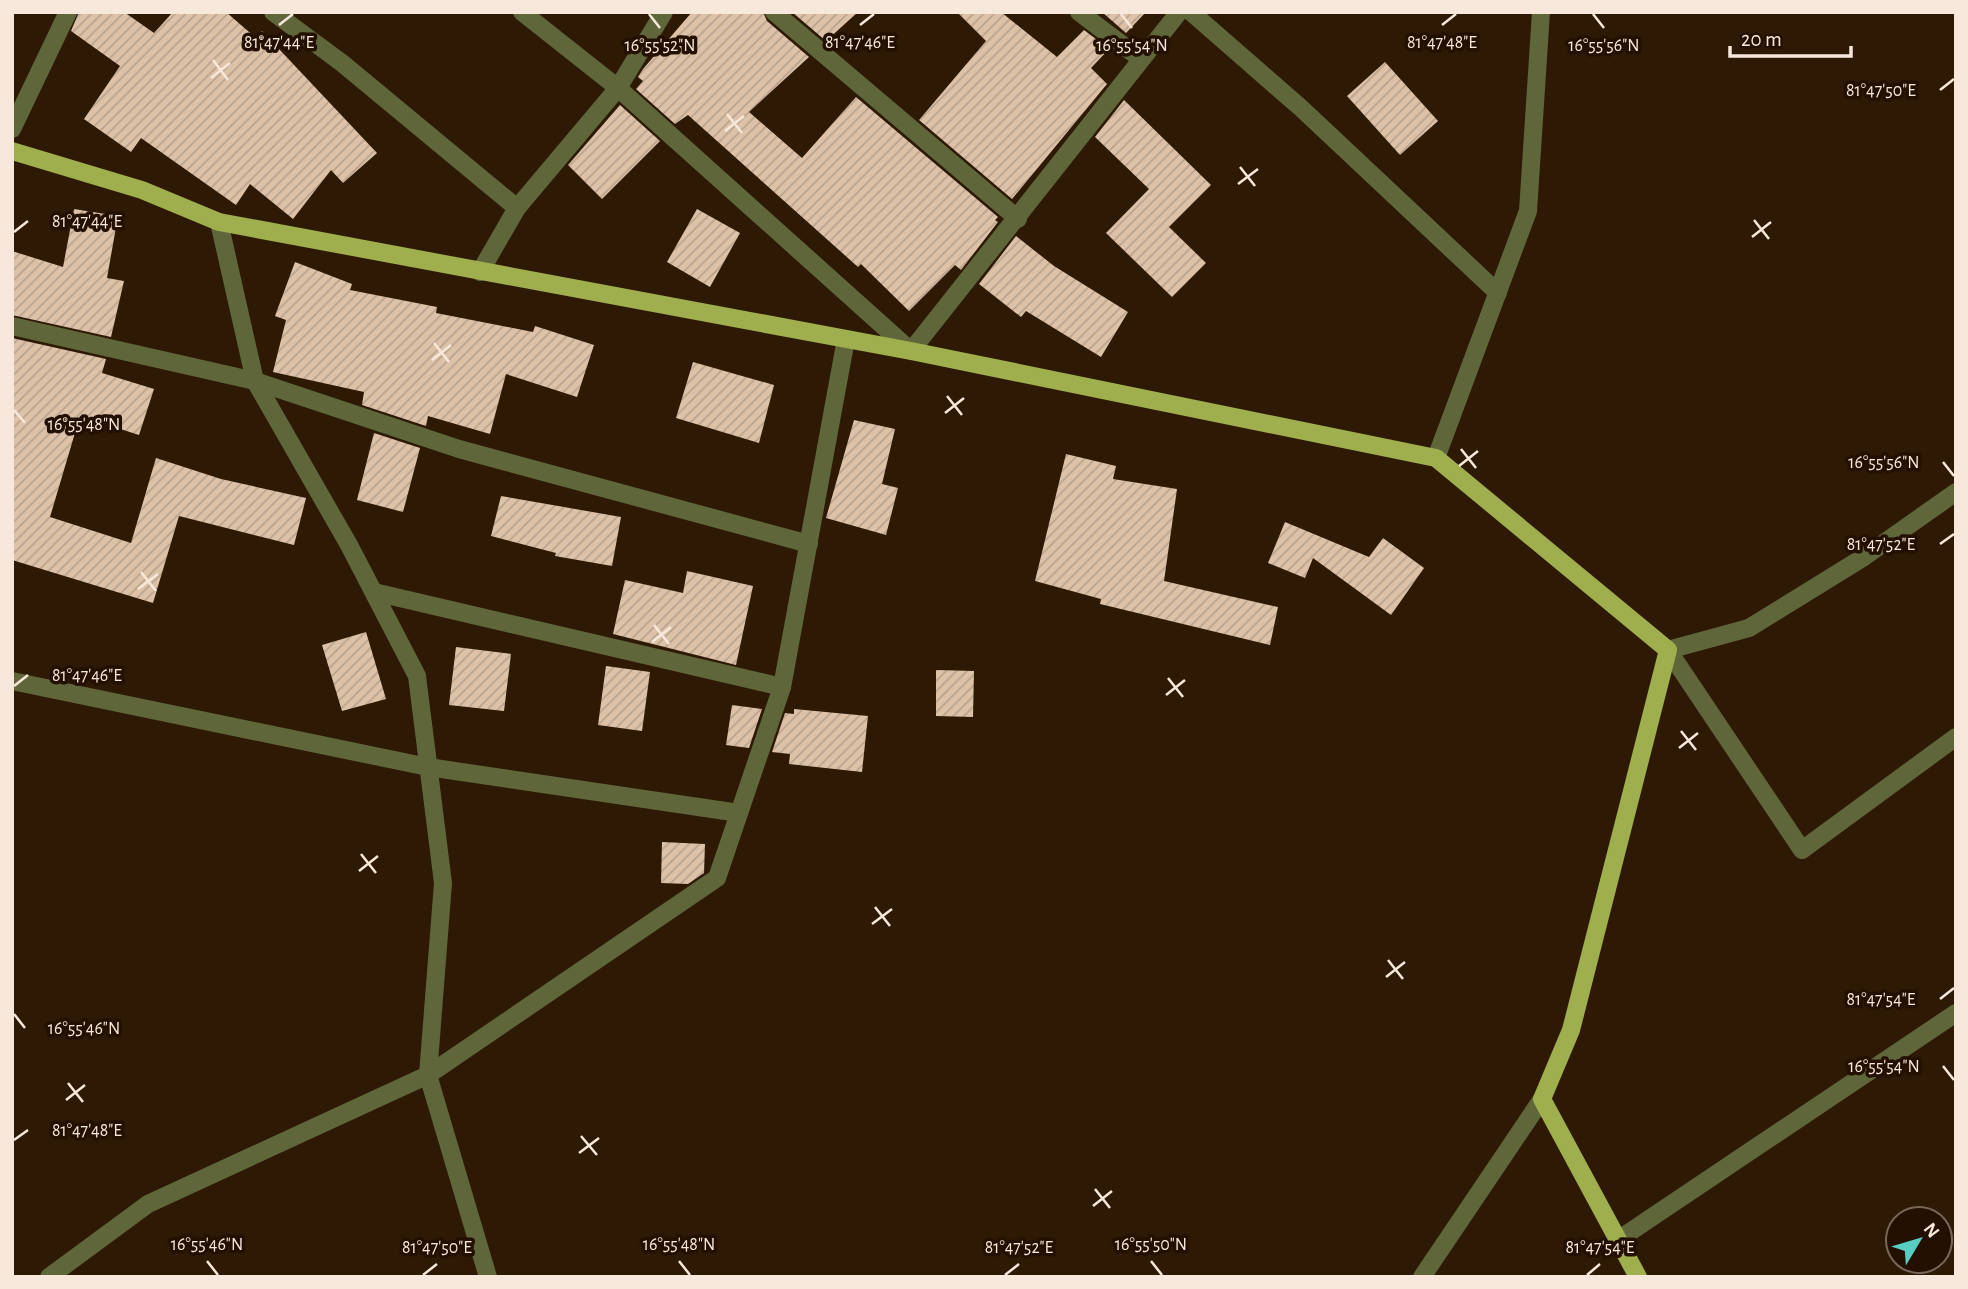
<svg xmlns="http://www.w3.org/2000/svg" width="1968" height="1289" font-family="'Alegreya Sans',sans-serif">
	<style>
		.building { fill: url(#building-hatch) }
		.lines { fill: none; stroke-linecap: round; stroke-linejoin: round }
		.minor { stroke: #5f673a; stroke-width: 18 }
		.major { stroke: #a0af4d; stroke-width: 18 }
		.ticks { fill: none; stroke: #f7e8db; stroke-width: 2.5 }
		.ticks-label { font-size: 18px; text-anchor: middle; fill: #f7e8db; stroke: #241000; stroke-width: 7; stroke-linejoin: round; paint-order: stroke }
	</style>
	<defs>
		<pattern id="building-hatch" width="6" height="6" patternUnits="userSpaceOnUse" patternTransform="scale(1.75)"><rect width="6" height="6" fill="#dec2a8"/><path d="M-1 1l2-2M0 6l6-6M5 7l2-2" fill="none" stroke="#b9a38e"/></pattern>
	</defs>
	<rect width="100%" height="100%" fill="#2e1a04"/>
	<!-- building -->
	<g class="building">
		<path d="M 79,12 L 124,12 L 154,33 L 173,12 L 226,12 L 256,38 L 262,31 L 377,153 L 343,183 L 331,170 L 293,219 L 250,184 L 236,205 L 141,138 L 131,152 L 84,119 L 120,66 L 71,31 Z"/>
		<path d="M 692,12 L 763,12 L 767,21 L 809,57 L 749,112 L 802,158 L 856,97 L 998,217 L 995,220 L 998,222 L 961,270 L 955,265 L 909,311 L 861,264 L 858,267 L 688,115 L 675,124 L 636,89 L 643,81 L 638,77 L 643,69 Z"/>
		<path d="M 792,12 L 858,12 L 826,41 Z"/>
		<path d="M 957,12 L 1001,12 L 1057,57 L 1084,30 L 1109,49 L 1091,68 L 1107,84 L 1012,199 L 919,120 L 986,41 Z"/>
		<path d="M 1102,12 L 1146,12 L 1126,33 Z"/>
		<path d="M 1385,62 L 1438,121 L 1400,155 L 1347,96 Z"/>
		<path d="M 1124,100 L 1211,185 L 1169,227 L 1206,263 L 1172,297 L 1106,233 L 1149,189 L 1095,137 Z"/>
		<path d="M 620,105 L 660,141 L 602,199 L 568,165 Z"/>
		<path d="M 74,209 L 118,216 L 107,278 L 124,281 L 111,337 L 12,315 L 12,251 L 63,267 Z"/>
		<path d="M 697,209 L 740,233 L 710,287 L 667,262 Z"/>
		<path d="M 1016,236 L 1054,266 L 1128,312 L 1101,357 L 1026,311 L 1021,317 L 979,284 Z"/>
		<path d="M 295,262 L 352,284 L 350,290 L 437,307 L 436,313 L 533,332 L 535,326 L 594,345 L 577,397 L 506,374 L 490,434 L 428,416 L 426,426 L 362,405 L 364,392 L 273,372 L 286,320 L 275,316 Z"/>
		<path d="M 12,338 L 106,359 L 102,373 L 154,389 L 139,435 L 80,416 L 50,517 L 131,543 L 156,458 L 221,479 L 306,498 L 294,545 L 179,516 L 153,603 L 12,560 Z"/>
		<path d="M 693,362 L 774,385 L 759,443 L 676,418 Z"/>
		<path d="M 854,420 L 895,429 L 882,484 L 898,488 L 886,535 L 826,518 Z"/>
		<path d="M 374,433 L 420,448 L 403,512 L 357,500 Z"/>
		<path d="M 1066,454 L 1116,466 L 1113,479 L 1177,489 L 1164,581 L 1278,607 L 1270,645 L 1100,604 L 1101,599 L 1035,581 Z"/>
		<path d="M 501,496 L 621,517 L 612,566 L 555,556 L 556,553 L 491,536 Z"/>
		<path d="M 1285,522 L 1369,557 L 1383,538 L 1424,568 L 1391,615 L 1313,558 L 1305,578 L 1268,563 Z"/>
		<path d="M 687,571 L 753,586 L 736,665 L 613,634 L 625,580 L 683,593 Z"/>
		<path d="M 366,632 L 386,699 L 342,711 L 322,645 Z"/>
		<path d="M 456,647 L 511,654 L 504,711 L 449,705 Z"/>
		<path d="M 606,666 L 650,672 L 642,731 L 598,725 Z"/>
		<path d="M 936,670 L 974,671 L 973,717 L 936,716 Z"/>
		<path d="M 732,705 L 762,709 L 749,748 L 726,745 Z"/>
		<path d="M 794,709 L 868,716 L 862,772 L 789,764 L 790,754 L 772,752 L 785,713 L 794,714 Z"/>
		<path d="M 662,842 L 705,844 L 704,873 L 688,884 L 661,883 Z"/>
	</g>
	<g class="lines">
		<!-- minor -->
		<g class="minor">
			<path d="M 273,12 L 342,63 L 517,208"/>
			<path d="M 522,12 L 618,88 L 911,351 L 1179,12"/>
			<path d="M 774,12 L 1018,219"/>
			<path d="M 1079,12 L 1141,59"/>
			<path d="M 1191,12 L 1301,108 L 1498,293"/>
			<path d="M 12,129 L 68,12"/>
			<path d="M 219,222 L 255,381 L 349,545 L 417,676 L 443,883 L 428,1075 L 488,1277"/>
			<path d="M 480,272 L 517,208 L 618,88 L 664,12"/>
			<path d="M 12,326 L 255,381 L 459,449 L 809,544"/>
			<path d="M 1436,458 L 1528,211 L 1541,12"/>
			<path d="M 1956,492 L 1864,557 L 1749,628 L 1668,650 L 1802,850 L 1956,737"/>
			<path d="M 374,592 L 782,687"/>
			<path d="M 12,681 L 428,767 L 739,813"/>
			<path d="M 1618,1240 L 1956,1013"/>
			<path d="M 49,1277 L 148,1204 L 428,1075 L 717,878 L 782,687 L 846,339"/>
			<path d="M 1422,1277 L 1542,1099"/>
		</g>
		<!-- major -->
		<path class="major" d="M 12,151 L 142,190 L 219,222 L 911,351 L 1436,458 L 1668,650 L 1571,1030 L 1542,1099 L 1638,1277"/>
	</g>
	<!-- ticks -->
	<path class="ticks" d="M 649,14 L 660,28M 1121,14 L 1132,28M 1593,14 L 1604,28M 279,25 L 293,14M 860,25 L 874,14M 1442,25 L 1456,14M 213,60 L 228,80M 211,78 L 230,63M 1940,90 L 1954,79M 727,114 L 742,133M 725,131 L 744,116M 1240,167 L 1255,186M 1238,184 L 1258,169M 1754,220 L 1769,239M 14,232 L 28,221M 1752,237 L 1771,222M 434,343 L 449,362M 432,360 L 451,345M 947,396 L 962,415M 14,410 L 25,423M 945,413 L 964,398M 1461,449 L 1476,468M 1943,462 L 1954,476M 1459,466 L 1478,451M 1940,544 L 1954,534M 141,572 L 156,591M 138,589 L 158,574M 654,625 L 669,644M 652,642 L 671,627M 1168,678 L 1183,697M 14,686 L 28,675M 1166,695 L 1185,680M 1681,731 L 1696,750M 1679,748 L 1698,733M 361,854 L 376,873M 359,871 L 378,856M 875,907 L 890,926M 872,924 L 892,909M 1388,960 L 1403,979M 1386,977 L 1405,962M 1940,999 L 1954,988M 14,1014 L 25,1028M 1943,1066 L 1954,1080M 68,1083 L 83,1102M 66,1100 L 85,1085M 581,1136 L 597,1155M 14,1140 L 28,1130M 579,1153 L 599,1138M 1095,1189 L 1110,1208M 1093,1206 L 1112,1191M 207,1261 L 218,1275M 679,1261 L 690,1275M 1151,1261 L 1162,1275M 423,1275 L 437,1264M 1005,1275 L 1019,1264M 1587,1275 L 1600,1264"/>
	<g class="ticks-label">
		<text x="279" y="48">81°47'44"E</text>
		<text x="860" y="48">81°47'46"E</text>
		<text x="1442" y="48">81°47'48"E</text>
		<text x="660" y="51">16°55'52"N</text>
		<text x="1132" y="51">16°55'54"N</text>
		<text x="1604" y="51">16°55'56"N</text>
		<text x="1881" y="96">81°47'50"E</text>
		<text x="87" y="227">81°47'44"E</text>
		<text x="84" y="430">16°55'48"N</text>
		<text x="1884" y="468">16°55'56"N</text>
		<text x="1881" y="550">81°47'52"E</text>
		<text x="87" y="681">81°47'46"E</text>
		<text x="1881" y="1005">81°47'54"E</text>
		<text x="84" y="1034">16°55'46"N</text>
		<text x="1884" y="1072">16°55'54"N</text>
		<text x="87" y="1136">81°47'48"E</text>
		<text x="207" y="1250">16°55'46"N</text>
		<text x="679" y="1250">16°55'48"N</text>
		<text x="1151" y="1250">16°55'50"N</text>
		<text x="437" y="1253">81°47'50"E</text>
		<text x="1019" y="1253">81°47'52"E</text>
		<text x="1600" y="1253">81°47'54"E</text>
	</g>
	<!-- border -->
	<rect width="1968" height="1289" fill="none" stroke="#f7e8db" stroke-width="28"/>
	<!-- north arrow -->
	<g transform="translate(1919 1240) rotate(52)"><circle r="33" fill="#241000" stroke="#786658" stroke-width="2"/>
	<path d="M0-5L12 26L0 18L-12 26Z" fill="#56cec4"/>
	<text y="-10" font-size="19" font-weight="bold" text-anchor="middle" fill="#f7e8db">N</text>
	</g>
	<!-- scale -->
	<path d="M1730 46v10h121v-10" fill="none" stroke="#f7e8db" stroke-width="3.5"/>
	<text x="1741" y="46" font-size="21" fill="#f7e8db" stroke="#241000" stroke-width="5" paint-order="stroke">20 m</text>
</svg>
